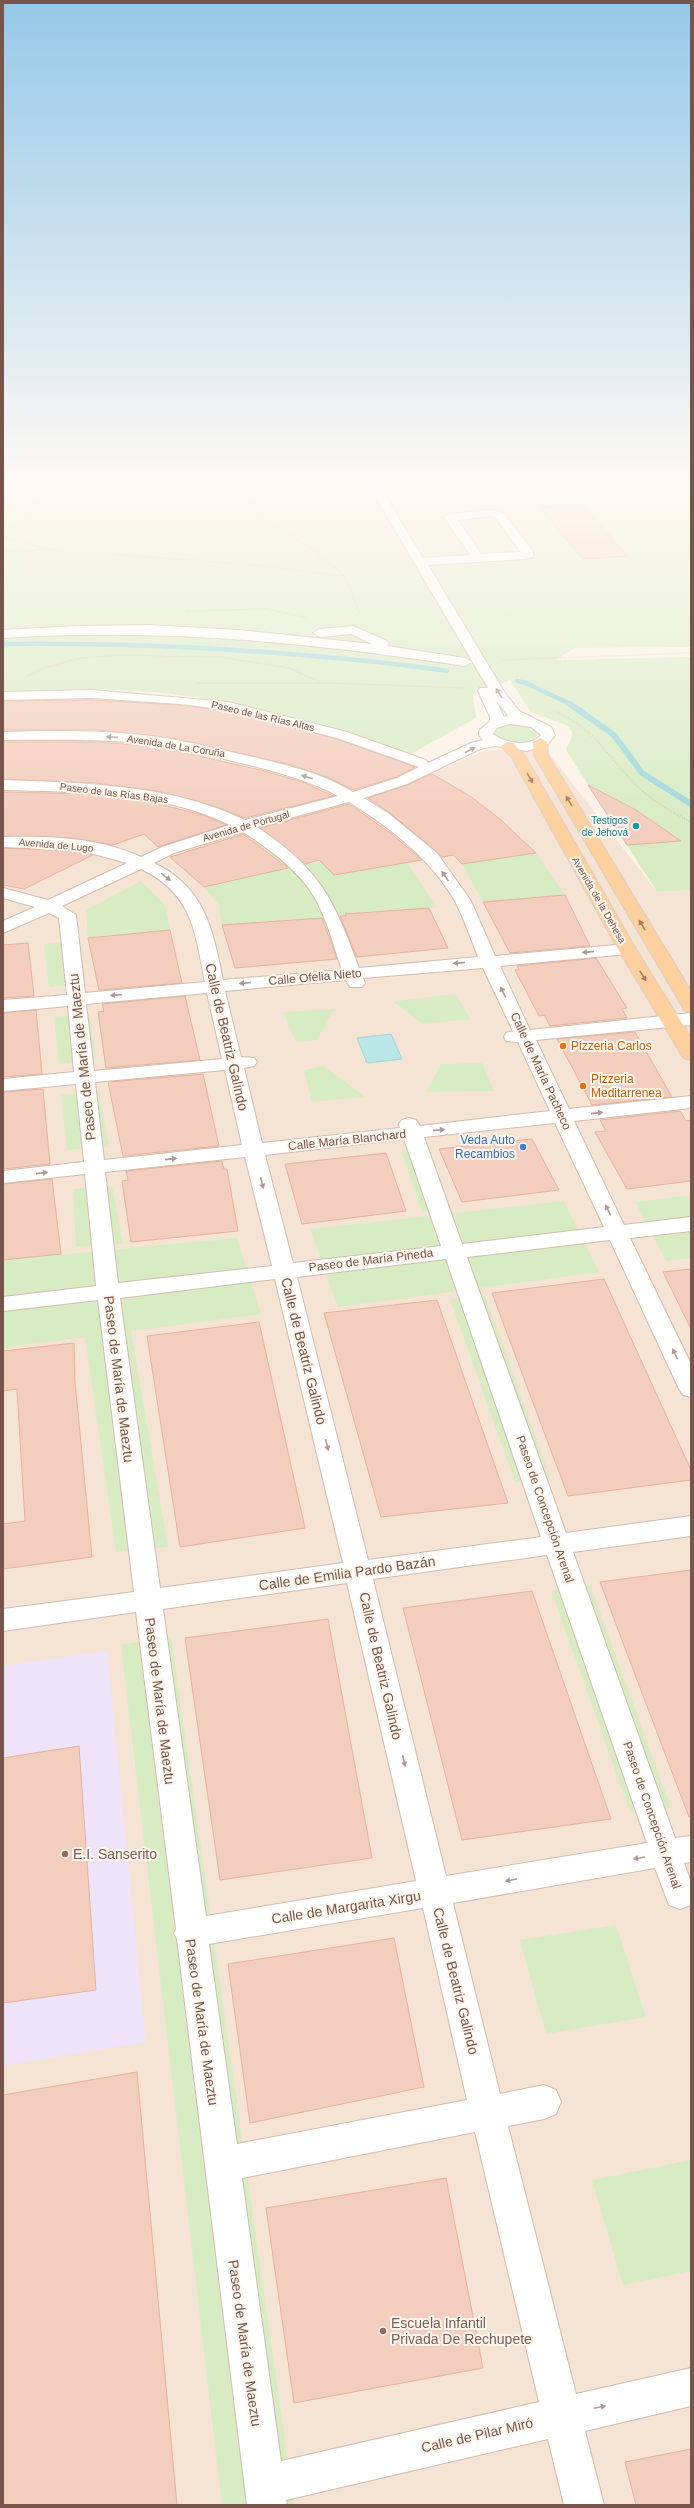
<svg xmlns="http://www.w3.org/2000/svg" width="694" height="2508" font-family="Helvetica,sans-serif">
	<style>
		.residential { fill: #f5e3d4 }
		.education { fill: #efe3fa }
		.green { fill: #d8ecc4 }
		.water { fill: #bae6e8; stroke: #a0d7da }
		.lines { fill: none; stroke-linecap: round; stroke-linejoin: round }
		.stream-far1 { stroke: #a0d7da; stroke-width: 4.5 }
		.stream { stroke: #a0d7da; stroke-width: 6 }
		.building { fill: #f3cdbd; stroke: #e7b19d }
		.minor-casing { stroke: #d2bbae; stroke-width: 2 }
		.major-casing { stroke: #d9cfcc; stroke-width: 2 }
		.path-far1 { stroke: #d9b0a0; stroke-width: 1.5; stroke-dasharray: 0.5 1.5; stroke-linecap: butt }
		.path { stroke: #d9b0a0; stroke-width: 2; stroke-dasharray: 0.5 2; stroke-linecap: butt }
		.minor { fill: #fff; fill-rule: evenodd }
		.major { fill: #fdd09d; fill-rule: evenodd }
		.oneway { fill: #ae9992 }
		.oneway2 { fill: #a07a63 }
		.culture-dot { fill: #0f9aa8; stroke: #fff6ed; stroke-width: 1.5 }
		.food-dot { fill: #e8710a; stroke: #fff6ed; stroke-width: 1.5 }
		.shop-dot { fill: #3f7fe0; stroke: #fff6ed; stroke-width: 1.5 }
		.education-dot { fill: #8d6e63; stroke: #fff6ed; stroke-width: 1.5 }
		.labels { text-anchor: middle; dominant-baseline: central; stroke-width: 4; stroke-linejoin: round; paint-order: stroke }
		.far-street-label { font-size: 10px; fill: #78554a; stroke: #fff6ed }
		.far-culture-label { font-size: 10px; fill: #0d838f; stroke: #fff6ed; text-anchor: end }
		.street-label { font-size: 12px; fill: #78554a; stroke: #fff6ed }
		.food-label { font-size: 12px; fill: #c56008; stroke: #fff6ed; text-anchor: start }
		.shop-label { font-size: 12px; fill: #366cbe; stroke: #fff6ed; text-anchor: end }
		.near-street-label { font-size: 14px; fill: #78554a; stroke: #fff6ed }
		.near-education-label { font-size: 14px; fill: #785e54; stroke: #fff6ed; text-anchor: start }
	</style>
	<rect width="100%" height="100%" fill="#fdf2e6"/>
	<!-- residential -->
	<path class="residential" d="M 43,690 L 131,691 L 304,722 L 445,767 L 487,750 L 544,747 L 657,892 L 691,890 L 691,2505 L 3,2505 L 3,692 Z"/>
	<!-- education -->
	<path class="education" d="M 107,1651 L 146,2042 L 3,2066 L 3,1666 Z"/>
	<!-- green -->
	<g class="green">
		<path d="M 3,479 L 691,479 L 691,647 L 575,648 L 555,660 L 691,657 L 691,890 L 657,892 L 566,750 L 573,734 L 568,726 L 531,712 L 510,680 L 473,695 L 476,718 L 409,755 C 345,735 282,714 217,701 C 147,687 73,688 3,692 Z"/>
		<path d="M 514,725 L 532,728 L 538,733 L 537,736 C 527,745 503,745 495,733 L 502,726 Z"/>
		<path d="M 272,834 L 311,865 L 321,862 L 334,875 L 407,863 L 437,907 L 345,914 L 361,958 L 338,962 L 319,918 L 222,925 L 219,905 L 204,887 L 280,870 L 291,870 L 253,840 Z"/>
		<path d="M 536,853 L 565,895 L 483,902 L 462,864 Z"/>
		<path d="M 141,881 L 165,905 L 170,930 L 88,938 L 86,910 Z"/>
		<path d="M 80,941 L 86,984 L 49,987 L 44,944 Z"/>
		<path d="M 456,994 L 470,1019 L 423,1024 L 393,1001 Z"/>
		<path d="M 334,1009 L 317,1040 L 296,1042 L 283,1012 Z"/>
		<path d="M 89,1014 L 96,1060 L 59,1064 L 54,1017 Z"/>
		<path d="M 482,1063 L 494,1091 L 426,1092 L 441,1064 Z"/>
		<path d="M 324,1066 L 365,1097 L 312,1102 L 304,1070 Z"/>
		<path d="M 99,1091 L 109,1147 L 67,1150 L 61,1095 Z"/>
		<path d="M 430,1150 L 451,1208 L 422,1212 L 402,1152 Z"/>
		<path d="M 112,1186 L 123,1244 L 76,1247 L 73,1189 Z"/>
		<path d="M 691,1195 L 691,1258 L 666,1261 L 635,1202 Z"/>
		<path d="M 564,1201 L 599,1272 L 338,1307 L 310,1229 Z"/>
		<path d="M 237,1238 L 261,1314 L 131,1331 L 168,1547 L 116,1552 L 85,1337 L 3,1348 L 3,1260 Z"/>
		<path d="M 485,1295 L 551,1480 L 515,1482 L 450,1299 Z"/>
		<path d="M 590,1585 L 671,1808 L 630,1812 L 551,1590 Z"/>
		<path d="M 171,1636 L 294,2505 L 222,2505 L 121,1645 Z"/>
		<path d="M 616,1925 L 646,2017 L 546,2034 L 520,1940 Z"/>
		<path d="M 691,2160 L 691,2271 L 623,2285 L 592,2180 Z"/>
	</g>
	<!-- water -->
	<path class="water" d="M 391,1034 L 402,1059 L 367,1063 L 357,1038 Z"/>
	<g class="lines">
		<!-- stream-far1 -->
		<g class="stream-far1">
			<path d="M 3,644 C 95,643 187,646 278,653 C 335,658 391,662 447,671"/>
			<path d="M 517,681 L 526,683 L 572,705"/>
		</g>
		<!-- stream -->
		<path class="stream" d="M 570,704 L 614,735 L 642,773 L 691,804"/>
	</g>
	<!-- building -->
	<g class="building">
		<path d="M 582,505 L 628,556 L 583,559 L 539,507 Z"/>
		<path d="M 92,700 L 180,705 L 228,711 L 337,739 L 415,767 L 396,777 L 353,790 L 330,778 L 292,765 L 177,739 L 99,730 L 3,730 L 3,701 Z"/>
		<path d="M 3,742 L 98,742 L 158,747 L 265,771 L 302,782 L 334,796 L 245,818 L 217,807 L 157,791 L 96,783 L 3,779 Z"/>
		<path d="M 432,774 L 470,796 L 501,820 L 536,853 L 462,864 L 453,855 L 442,857 L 389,812 L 368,798 L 407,785 Z"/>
		<path d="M 588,785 L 636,810 L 681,841 L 627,845 Z"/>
		<path d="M 3,792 L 89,794 L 147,801 L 203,815 L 226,825 L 158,847 L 144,834 L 113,845 L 73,838 L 3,836 Z"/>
		<path d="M 349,804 L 393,835 L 422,860 L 334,875 L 319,860 L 305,864 L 260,828 Z"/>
		<path d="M 243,834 L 288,868 L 204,887 L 170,857 Z"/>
		<path d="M 3,848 L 79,851 L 93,855 L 24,889 L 3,885 Z"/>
		<path d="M 565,895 L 590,946 L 510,953 L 483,902 Z"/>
		<path d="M 429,908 L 448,948 L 357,957 L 340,916 L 346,916 L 345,914 Z"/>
		<path d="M 322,918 L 337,959 L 235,968 L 222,925 Z"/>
		<path d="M 170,930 L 182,983 L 99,990 L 88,938 Z"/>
		<path d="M 28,943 L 34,996 L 3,998 L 3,945 Z"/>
		<path d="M 596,958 L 627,1008 L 622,1009 L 627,1018 L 550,1026 L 544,1015 L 539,1016 L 515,970 L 519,970 L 517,966 Z"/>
		<path d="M 185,996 L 200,1060 L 106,1068 L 98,1012 L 104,1011 L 102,1004 Z"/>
		<path d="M 36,1010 L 42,1074 L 3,1077 L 3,1013 Z"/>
		<path d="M 635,1032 L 672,1097 L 592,1105 L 557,1039 Z"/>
		<path d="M 203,1074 L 219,1146 L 123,1156 L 108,1082 Z"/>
		<path d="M 43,1089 L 50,1164 L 3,1169 L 3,1092 Z"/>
		<path d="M 680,1111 L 686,1121 L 691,1120 L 691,1181 L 627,1189 L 595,1132 L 606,1131 L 600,1120 Z"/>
		<path d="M 532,1139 L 559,1190 L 462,1202 L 439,1149 Z"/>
		<path d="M 386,1153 L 406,1211 L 302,1224 L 285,1164 Z"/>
		<path d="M 222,1161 L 224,1169 L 227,1169 L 238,1231 L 131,1242 L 122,1181 L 128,1180 L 126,1171 Z"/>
		<path d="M 52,1179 L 61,1254 L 3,1260 L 3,1184 Z"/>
		<path d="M 691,1269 L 691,1329 L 663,1272 Z"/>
		<path d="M 604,1279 L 691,1470 L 691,1480 L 568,1496 L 492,1293 Z"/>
		<path d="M 437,1300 L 508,1503 L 381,1517 L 324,1313 Z"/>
		<path d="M 259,1322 L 305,1528 L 180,1547 L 147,1336 Z"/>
		<path d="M 74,1343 L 75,1382 L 92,1557 L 3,1569 L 3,1524 L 25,1521 L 17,1389 L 3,1391 L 3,1351 Z"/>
		<path d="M 691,1570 L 691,1817 L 689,1817 L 600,1582 Z"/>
		<path d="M 532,1591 L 611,1819 L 462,1840 L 403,1608 Z"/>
		<path d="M 328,1619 L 372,1858 L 220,1880 L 185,1638 Z"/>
		<path d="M 79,1746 L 96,1990 L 3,2003 L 3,1758 Z"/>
		<path d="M 394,1938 L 424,2087 L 250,2123 L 228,1964 Z"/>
		<path d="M 137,2072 L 177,2505 L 3,2505 L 3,2095 Z"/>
		<path d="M 446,2178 L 483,2368 L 294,2403 L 266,2208 Z"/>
		<path d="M 691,2449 L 691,2505 L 636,2505 L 625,2462 Z"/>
	</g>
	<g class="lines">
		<!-- minor casing -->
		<g class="minor-casing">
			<g id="minor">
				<path d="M 365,479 L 375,479 L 423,558 L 470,555 L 444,517 L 450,514 L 491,510 L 503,513 L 533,551 L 533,557 L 524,559 L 428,565 L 505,693 L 519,711 L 551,727 L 555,735 L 548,744 L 527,751 L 495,746 L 480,749 L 407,784 L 364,798 L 388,813 L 437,853 L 471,901 L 495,956 L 627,944 L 633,945 L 636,949 L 633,953 L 627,954 L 500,966 L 530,1030 L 691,1013 L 691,1025 L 536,1040 L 569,1109 L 691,1096 L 691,1108 L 574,1121 L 624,1225 L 691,1217 L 691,1231 L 630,1238 L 691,1364 L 691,1397 L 683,1395 L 679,1389 L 610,1240 L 467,1257 L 566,1533 L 691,1516 L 691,1536 L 573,1552 L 675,1838 L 691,1836 L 691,1862 L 684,1863 L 691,1882 L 691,1905 L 680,1909 L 669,1905 L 655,1868 L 453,1903 L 500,2094 L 544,2085 L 556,2090 L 561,2102 L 556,2114 L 544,2119 L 508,2126 L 576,2394 L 691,2368 L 691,2406 L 585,2431 L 604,2505 L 564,2505 L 548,2439 L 286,2500 L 287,2505 L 247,2505 L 177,1939 L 174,1933 L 176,1929 L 136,1612 L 3,1631 L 3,1609 L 134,1592 L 98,1300 L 3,1311 L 3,1297 L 96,1286 L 85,1174 L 3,1183 L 3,1171 L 84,1162 L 76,1084 L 3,1091 L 3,1079 L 74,1072 L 68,1006 L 3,1012 L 3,1000 L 67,995 L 59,918 L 49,913 L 3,933 L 3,921 L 35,907 L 3,898 L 3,888 L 48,900 L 127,863 L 79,850 L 3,847 L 3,837 C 48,836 99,837 141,857 L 162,847 L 230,825 C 160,791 78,792 3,790 L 3,780 C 85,783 170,784 245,820 L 338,796 C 308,780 274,771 241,763 C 205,754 168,746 130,742 C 88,739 45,740 3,740 L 3,732 C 45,731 88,730 131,734 C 172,737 213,748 253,757 C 286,765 323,773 353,792 L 397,778 L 419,767 L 337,738 L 228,710 L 180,704 L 92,698 L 3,700 L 3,692 L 92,690 L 228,702 L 347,732 L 426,760 L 428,763 L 471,743 L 483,740 L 479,735 L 479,731 L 490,721 L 490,717 L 478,691 L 480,688 L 488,688 ZM 491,516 L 495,517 L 521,552 L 481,554 L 458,520 ZM 496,700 L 508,716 L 504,717 ZM 510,724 L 531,727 L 541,735 C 529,748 506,743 493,734 L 497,728 ZM 349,802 C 390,828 430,858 455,901 C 464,919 471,939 478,957 L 359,968 C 334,899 320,869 257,827 ZM 243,832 C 268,848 297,869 313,895 C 327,918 333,945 342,970 L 223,980 C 213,930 205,887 154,863 L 174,853 ZM 141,869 C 193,894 195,932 205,982 L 85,993 L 76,915 L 62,906 ZM 483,968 L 513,1031 L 506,1033 L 504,1037 L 506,1041 L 518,1042 L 550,1111 L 420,1126 L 416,1120 L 409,1118 L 402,1120 L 399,1124 L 400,1128 L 262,1143 L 244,1068 L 254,1066 L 257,1062 L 254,1058 L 241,1057 L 225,991 L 346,980 L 350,987 L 362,987 L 365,983 L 363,978 ZM 207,993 L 222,1059 L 94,1071 L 86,1004 ZM 225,1070 L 242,1145 L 104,1160 L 95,1082 ZM 555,1123 L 604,1227 L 462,1244 L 424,1137 ZM 404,1139 L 441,1246 L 293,1263 L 265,1155 ZM 245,1157 L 272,1266 L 118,1283 L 105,1172 ZM 446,1259 L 541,1537 L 368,1560 L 297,1277 ZM 275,1279 L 343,1563 L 160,1588 L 120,1298 ZM 547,1555 L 647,1843 L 446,1876 L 373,1579 ZM 347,1583 L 416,1881 L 206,1916 L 163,1609 ZM 423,1908 L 467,2100 L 237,2144 L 209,1944 ZM 475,2132 L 539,2402 L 281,2461 L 242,2178 Z"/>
				<path d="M 148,625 L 239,630 L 372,644 L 351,634 L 320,637 L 313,633 L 320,629 L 353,626 L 387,641 L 389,644 L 387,646 L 465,658 L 472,662 L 465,666 C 307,642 163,628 3,638 L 3,630 L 78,626 Z"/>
			</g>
		</g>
		<!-- major casing -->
		<g class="major-casing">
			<g id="major">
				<path d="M 540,738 L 547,742 L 548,755 L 691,991 L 691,1012 L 684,1010 L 682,1006 L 534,755 L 533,742 Z"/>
				<path d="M 508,742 L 513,743 L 525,756 L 636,949 L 691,1038 L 691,1060 L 684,1058 L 681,1054 L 618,949 L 512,758 L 501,746 Z"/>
			</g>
		</g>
		<!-- path-far1 -->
		<g class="path-far1">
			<path d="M 144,479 L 225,493 L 252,501"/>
			<path d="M 247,479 L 252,501 L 264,519 L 308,546 L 345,576 L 359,613"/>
			<path d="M 689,479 L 691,480"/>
			<path d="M 3,537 L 43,548 L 64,551"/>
			<path d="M 3,541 L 31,512 L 53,479"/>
			<path d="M 3,551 L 52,550"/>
			<path d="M 108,554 L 254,565 L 344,576"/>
			<path d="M 186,611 L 267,609 L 308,618"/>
			<path d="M 502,660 L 691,653"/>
			<path d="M 28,676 L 44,668 L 81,658 L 121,655 L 221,657 L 289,668 L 320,682"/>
			<path d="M 195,683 L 328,683 L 466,688"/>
		</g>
		<!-- path -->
		<path class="path" d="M 557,712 C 595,730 608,756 635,784 C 651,800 671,812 691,822"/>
		<!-- minor -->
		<use href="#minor" class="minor"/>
		<!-- major -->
		<use href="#major" class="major"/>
	</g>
	<!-- one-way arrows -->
	<defs><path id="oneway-solid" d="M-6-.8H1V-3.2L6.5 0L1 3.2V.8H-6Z"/></defs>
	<g class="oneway">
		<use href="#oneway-solid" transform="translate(499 693) rotate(-122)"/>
		<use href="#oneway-solid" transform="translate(112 737) rotate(-177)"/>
		<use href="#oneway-solid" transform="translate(470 750) rotate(-28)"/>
		<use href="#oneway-solid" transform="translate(307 777) rotate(-162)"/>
		<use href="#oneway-solid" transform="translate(445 876) rotate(-125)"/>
		<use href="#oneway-solid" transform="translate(166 877) rotate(37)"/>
		<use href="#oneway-solid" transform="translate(588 952) rotate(175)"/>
		<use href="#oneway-solid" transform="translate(459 963) rotate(175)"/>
		<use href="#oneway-solid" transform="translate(245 983) rotate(175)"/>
		<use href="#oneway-solid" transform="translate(503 992) rotate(-116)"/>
		<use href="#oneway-solid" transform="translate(116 995) rotate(175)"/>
		<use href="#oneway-solid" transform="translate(597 1113) rotate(-6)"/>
		<use href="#oneway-solid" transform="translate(439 1130) rotate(-6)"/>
		<use href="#oneway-solid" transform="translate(171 1159) rotate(-6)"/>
		<use href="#oneway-solid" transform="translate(42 1173) rotate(-6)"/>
		<use href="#oneway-solid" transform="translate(262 1183) rotate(76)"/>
		<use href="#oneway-solid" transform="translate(608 1210) rotate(-116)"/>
		<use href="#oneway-solid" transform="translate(675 1354) rotate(-115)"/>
		<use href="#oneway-solid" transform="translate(327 1445) rotate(76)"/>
		<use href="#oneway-solid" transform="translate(404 1761) rotate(77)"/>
		<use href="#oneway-solid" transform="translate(639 1858) rotate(170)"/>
		<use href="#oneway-solid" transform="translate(511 1880) rotate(170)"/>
		<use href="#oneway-solid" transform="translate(600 2407) rotate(-12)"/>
	</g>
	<g class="oneway2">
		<use href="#oneway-solid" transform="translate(530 778) rotate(60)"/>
		<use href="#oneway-solid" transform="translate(569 801) rotate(-121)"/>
		<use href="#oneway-solid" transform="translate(642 925) rotate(-121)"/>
		<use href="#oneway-solid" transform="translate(643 976) rotate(58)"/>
	</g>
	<!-- sky -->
	<linearGradient id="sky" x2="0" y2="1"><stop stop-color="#95c8e8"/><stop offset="0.58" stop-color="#fef9f4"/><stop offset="1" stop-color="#fef9f4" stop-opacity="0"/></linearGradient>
	<rect width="694" height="830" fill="url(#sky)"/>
	<!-- markers -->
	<circle class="culture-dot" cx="636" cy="826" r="4"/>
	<g class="food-dot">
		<circle cx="563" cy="1046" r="4"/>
		<circle cx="583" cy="1086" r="4"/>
	</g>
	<circle class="shop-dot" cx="523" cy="1147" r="4"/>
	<g class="education-dot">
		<circle cx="65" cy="1854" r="4"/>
		<circle cx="383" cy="2331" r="4"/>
	</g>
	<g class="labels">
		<!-- far-street labels -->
		<g class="far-street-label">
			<text transform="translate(263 716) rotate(13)">Paseo de las Rías Altas</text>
			<text transform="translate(176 746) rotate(9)">Avenida de La Coruña</text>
			<text transform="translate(114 793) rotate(7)">Paseo de las Rías Bajas</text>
			<text transform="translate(246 826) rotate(-16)">Avenida de Portugal</text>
			<text transform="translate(56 845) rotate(5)">Avenida de Lugo</text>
			<text transform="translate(599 900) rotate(60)">Avenida de la Dehesa</text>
		</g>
		<!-- far-culture labels -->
		<g class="far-culture-label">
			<text x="628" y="820">Testigos<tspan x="628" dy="12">de Jehová</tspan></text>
		</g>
		<!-- street labels -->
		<g class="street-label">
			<text transform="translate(315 977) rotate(-5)">Calle Ofelia Nieto</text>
			<text transform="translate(541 1071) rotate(65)">Calle de María Pacheco</text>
			<text transform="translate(347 1140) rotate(-6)">Calle María Blanchard</text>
			<text transform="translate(371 1260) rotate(-7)">Paseo de María Pineda</text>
			<text transform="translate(545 1509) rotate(71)">Paseo de Concepción Arenal</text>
			<text transform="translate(652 1815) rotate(71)">Paseo de Concepción Arenal</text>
		</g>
		<!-- food labels -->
		<g class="food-label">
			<text x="571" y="1046">Pizzeria Carlos</text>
			<text x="591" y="1079">Pizzeria<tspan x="591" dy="14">Meditarrenea</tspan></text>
		</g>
		<!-- shop labels -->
		<g class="shop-label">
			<text x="515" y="1140">Veda Auto<tspan x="515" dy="14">Recambios</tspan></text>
		</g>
		<!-- near-street labels -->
		<g class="near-street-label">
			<text transform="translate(227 1037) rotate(77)">Calle de Beatriz Galindo</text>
			<text transform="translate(82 1057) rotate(-96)">Paseo de María de Maeztu</text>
			<text transform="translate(304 1351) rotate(76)">Calle de Beatriz Galindo</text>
			<text transform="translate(119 1379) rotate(83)">Paseo de María de Maeztu</text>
			<text transform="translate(347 1573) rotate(-8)">Calle de Emilia Pardo Bazán</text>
			<text transform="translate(381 1666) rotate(77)">Calle de Beatriz Galindo</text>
			<text transform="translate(160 1701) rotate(83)">Paseo de María de Maeztu</text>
			<text transform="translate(346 1907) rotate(-9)">Calle de Margarita Xirgu</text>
			<text transform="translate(456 1981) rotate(76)">Calle de Beatriz Galindo</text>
			<text transform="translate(202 2022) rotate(82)">Paseo de María de Maeztu</text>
			<text transform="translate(245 2343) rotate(82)">Paseo de María de Maeztu</text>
			<text transform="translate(477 2435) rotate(-13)">Calle de Pilar Miró</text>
		</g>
		<!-- near-education labels -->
		<g class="near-education-label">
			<text x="73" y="1854">E.I. Sanserito</text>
			<text x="391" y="2323">Escuela Infantil<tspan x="391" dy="16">Privada De Rechupete</tspan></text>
		</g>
	</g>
	<!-- border -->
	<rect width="694" height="2508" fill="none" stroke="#78554a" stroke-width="8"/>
</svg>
